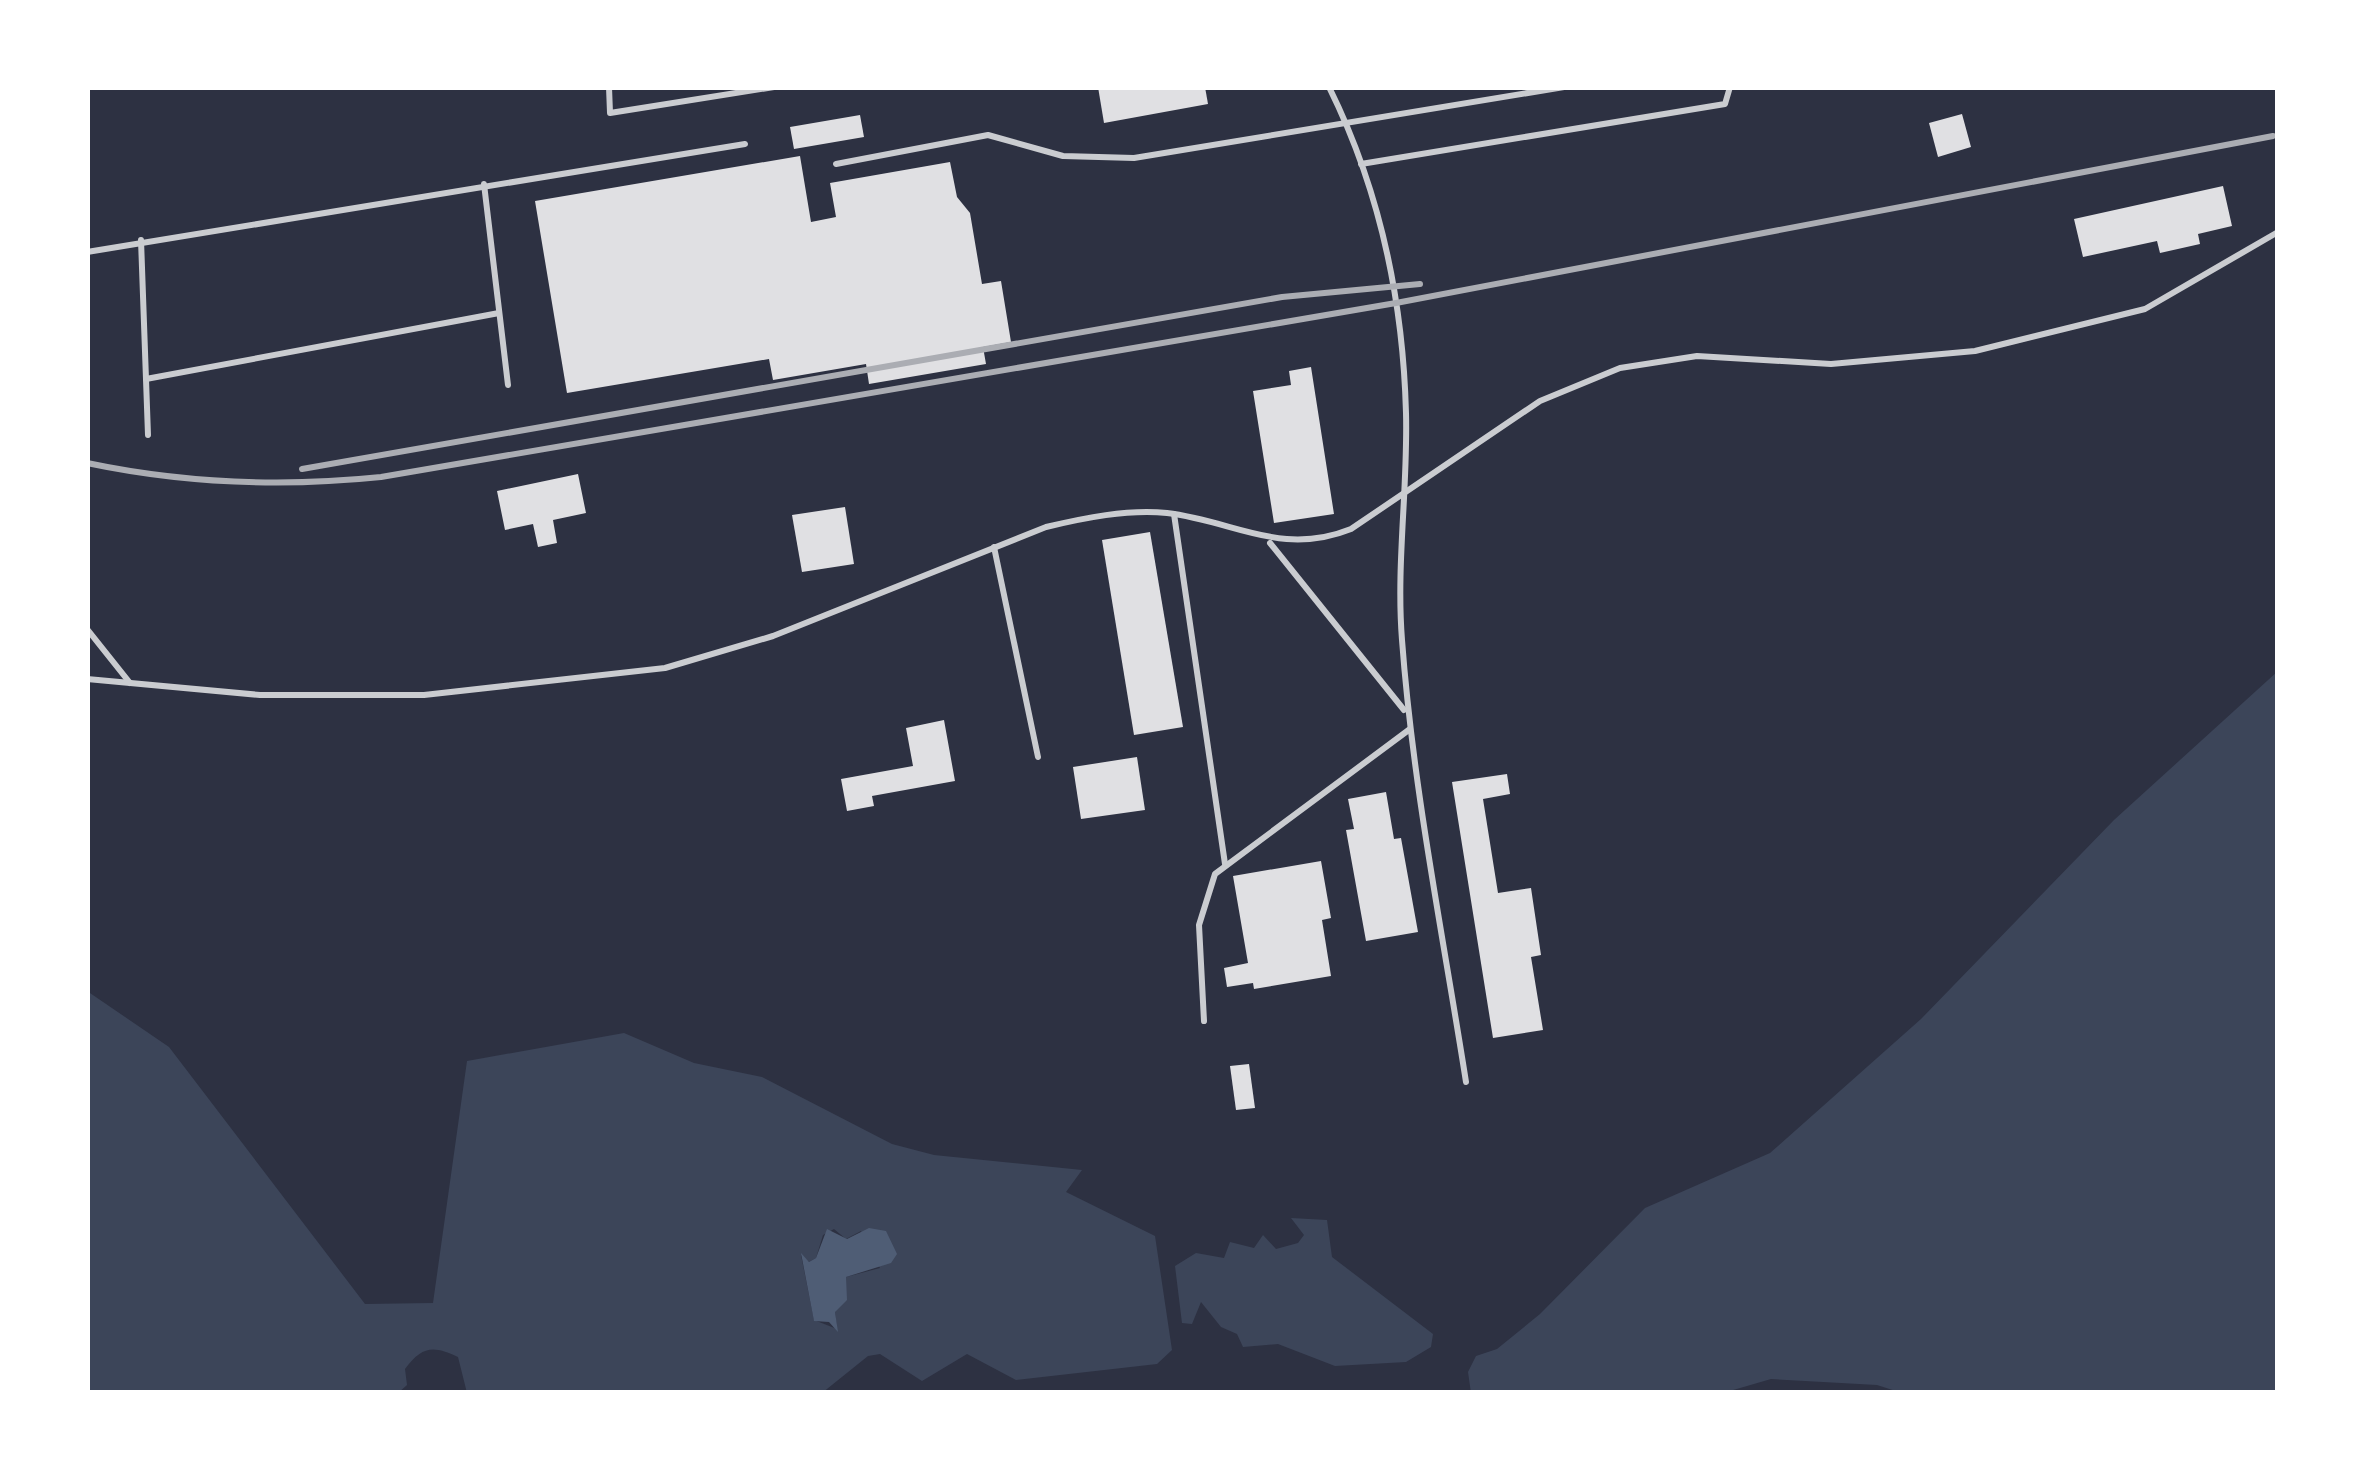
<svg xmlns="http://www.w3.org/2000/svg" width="2365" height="1480" font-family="'DejaVu Sans',sans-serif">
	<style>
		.green { fill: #3c4559; fill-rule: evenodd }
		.water { fill: #4f5d75 }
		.building { fill: #e0e0e3 }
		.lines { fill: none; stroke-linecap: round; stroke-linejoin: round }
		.service { stroke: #caccd0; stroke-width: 6 }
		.rail { stroke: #abadb3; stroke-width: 6 }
	</style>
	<rect width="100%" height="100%" fill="#2d3142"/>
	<!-- green -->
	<g class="green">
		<path d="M 2278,671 L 2278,1393 L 1902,1393 L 1877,1385 L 1771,1379 L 1723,1393 L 1471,1393 L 1468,1372 L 1476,1356 L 1497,1349 L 1540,1314 L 1645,1208 L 1770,1153 L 1921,1019 L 2114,820 Z"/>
		<path d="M 87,991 L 169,1047 L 365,1304 L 433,1303 L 467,1061 L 624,1033 L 694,1063 L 762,1077 L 892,1144 L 934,1155 L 1082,1170 L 1066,1192 L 1155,1236 L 1172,1350 L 1157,1364 L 1016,1380 L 967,1354 L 922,1381 L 880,1354 L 868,1356 L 822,1393 L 467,1393 L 458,1357 C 433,1345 422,1346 405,1369 L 407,1385 L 398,1393 L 87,1393 ZM 834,1229 L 846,1239 L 861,1231 L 880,1268 L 846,1277 L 835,1312 L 837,1329 L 814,1320 L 801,1255 L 809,1262 L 816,1258 L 823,1235 Z"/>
		<path d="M 1291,1218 L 1327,1220 L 1332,1257 L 1433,1334 L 1431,1347 L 1406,1362 L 1335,1366 L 1278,1344 L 1243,1347 L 1237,1334 L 1221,1327 L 1201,1302 L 1192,1324 L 1182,1323 L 1175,1266 L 1196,1253 L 1224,1258 L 1230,1242 L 1254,1248 L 1263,1235 L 1276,1249 L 1298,1243 L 1304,1235 Z"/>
	</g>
	<!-- water -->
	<path class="water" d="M 869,1228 L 886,1231 L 897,1254 L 891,1263 L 846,1277 L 847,1300 L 835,1312 L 838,1332 L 829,1322 L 814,1321 L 801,1253 L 809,1262 L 816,1258 L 827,1229 L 847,1239 Z"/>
	<!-- building -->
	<g class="building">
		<path d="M 1098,87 L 1205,87 L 1208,104 L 1104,123 Z"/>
		<path d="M 1962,114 L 1971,147 L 1938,157 L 1929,123 Z"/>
		<path d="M 860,115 L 864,137 L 794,149 L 790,127 Z"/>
		<path d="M 800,156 L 811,222 L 836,217 L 830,183 L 950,162 L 957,197 L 970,213 L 982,284 L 1001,281 L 1011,342 L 983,347 L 986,364 L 869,384 L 866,364 L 773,380 L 769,359 L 567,393 L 535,201 Z"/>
		<path d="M 2223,186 L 2232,226 L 2198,234 L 2200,244 L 2160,253 L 2157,241 L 2083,257 L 2074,219 Z"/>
		<path d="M 1311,367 L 1334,514 L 1274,523 L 1253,391 L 1291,385 L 1289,371 Z"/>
		<path d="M 578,474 L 586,513 L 553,520 L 557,543 L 538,547 L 533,524 L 505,530 L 497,491 Z"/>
		<path d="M 845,507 L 854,564 L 802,572 L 792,515 Z"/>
		<path d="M 1150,532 L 1183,727 L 1134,735 L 1102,540 Z"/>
		<path d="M 944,720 L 955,781 L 872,796 L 874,806 L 847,811 L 841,779 L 913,766 L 906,728 Z"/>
		<path d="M 1137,757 L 1145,810 L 1081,819 L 1073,767 Z"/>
		<path d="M 1507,774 L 1510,794 L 1483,799 L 1498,893 L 1531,888 L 1541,955 L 1531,957 L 1543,1030 L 1493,1038 L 1452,782 Z"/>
		<path d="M 1386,792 L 1394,839 L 1401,838 L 1418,932 L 1366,941 L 1346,830 L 1354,829 L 1348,799 Z"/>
		<path d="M 1321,861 L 1331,918 L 1322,920 L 1331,976 L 1254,989 L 1253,983 L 1227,987 L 1224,968 L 1248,963 L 1233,876 Z"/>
		<path d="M 1249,1064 L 1255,1108 L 1236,1110 L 1230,1066 Z"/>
	</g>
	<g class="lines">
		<!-- service -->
		<g class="service">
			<path d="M 609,87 L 610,113 L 774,87"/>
			<path d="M 1329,87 C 1379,188 1403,300 1406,413 C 1408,489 1396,564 1402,640 C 1413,788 1443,935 1466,1082"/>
			<path d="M 836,164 L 988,135 L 1063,156 L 1134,158 L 1564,87"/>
			<path d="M 1361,164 L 1725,104 L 1730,87"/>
			<path d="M 484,184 L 508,385"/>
			<path d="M 141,240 L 148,435"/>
			<path d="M 87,252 L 745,144"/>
			<path d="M 146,379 L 499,313"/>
			<path d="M 1174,514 L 1225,864"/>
			<path d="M 1270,543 L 1404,710"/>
			<path d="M 994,547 L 1038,757"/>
			<path d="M 87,629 L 130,683"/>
			<path d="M 87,679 L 260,695 L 424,695 L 665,668 L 773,636 L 1046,527 C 1084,518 1127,509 1167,513 C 1235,521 1281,557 1351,529 L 1540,401 L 1620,368 L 1697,356 L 1831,364 L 1975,351 L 2145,309 L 2278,232"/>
			<path d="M 1204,1021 L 1199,925 L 1215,874 L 1410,729"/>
		</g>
		<!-- rail -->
		<g class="rail">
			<path d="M 87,463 C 182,483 284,487 381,477 L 1396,303 L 2273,136"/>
			<path d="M 302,469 L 1282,297 L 1420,284"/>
		</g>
	</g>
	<!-- border -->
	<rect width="2365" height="1480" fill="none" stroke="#ffffff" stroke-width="180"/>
</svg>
